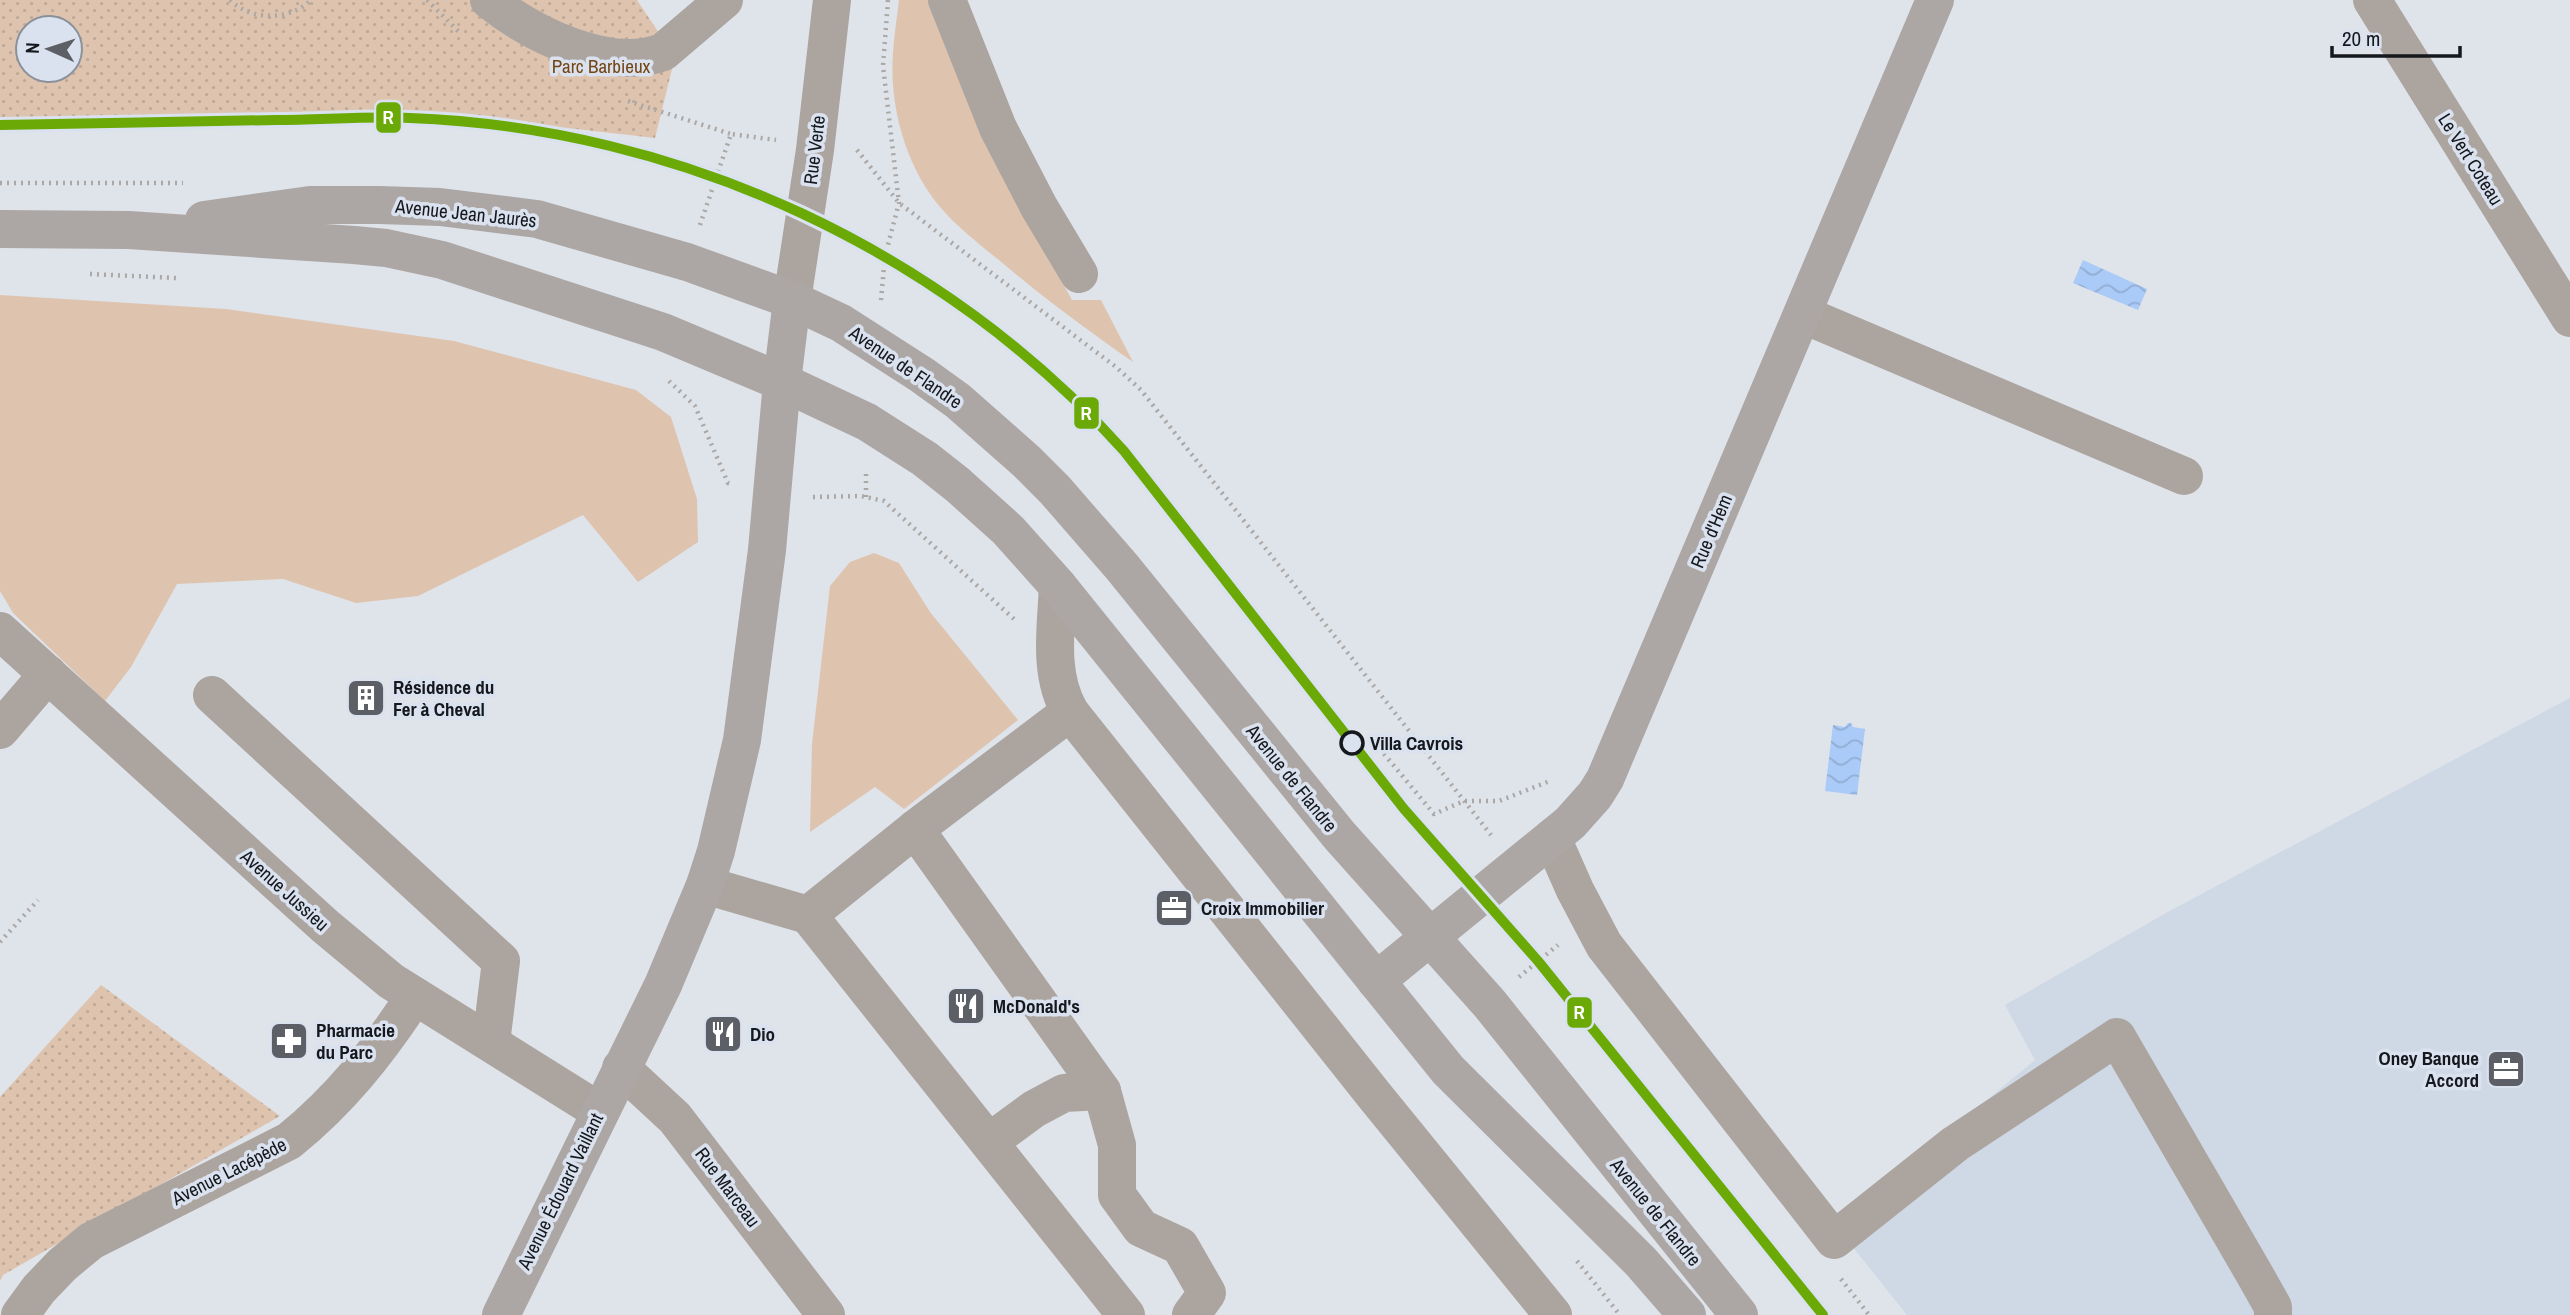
<svg xmlns="http://www.w3.org/2000/svg" width="2570" height="1315" font-family="'Archivo Narrow',sans-serif">
	<style>
		.built { fill: #cfd8e5 }
		.grass { fill: #dec4af }
		.park { fill: url(#park-dots); fill-rule: evenodd }
		.water { fill: url(#water-waves) }
		.lines { fill: none; stroke-linecap: round; stroke-linejoin: round }
		.path { stroke: #aaa7a5; stroke-width: 4.5; stroke-dasharray: 2 5; stroke-linecap: butt }
		.minor { stroke: #aba49f; stroke-width: 38 }
		.major { stroke: #aca7a4; stroke-width: 38 }
		.tram-1-casing { stroke: #dae2ef; stroke-width: 16 }
		.tram-1 { stroke: #6baa06; stroke-width: 10 }
		.stop-dot { fill: #dae2ef; stroke: #15181d; stroke-width: 3.5 }
		.labels { text-anchor: middle; dominant-baseline: central; stroke-width: 7; stroke-linejoin: round; paint-order: stroke }
		.park-label { font-size: 19px; fill: #754512; stroke: #dae2ef }
		.street-label { font-size: 19px; fill: #15181d; stroke: #dae2ef }
		.poi-label { font-size: 19px; font-weight: bold; fill: #15181d; stroke: #dae2ef; text-anchor: start }
		.stop-label { font-size: 19px; font-weight: bold; fill: #15181d; stroke: #dae2ef; text-anchor: start }
		.line-badge { stroke: #dae2ef; stroke-width: 2.5 }
		.badge-label { font-size: 19px; text-anchor: middle; font-weight: bold; fill: #fff }
	</style>
	<defs>
		<pattern id="park-dots" width="8" height="8" patternUnits="userSpaceOnUse" patternTransform="scale(1.75)"><rect width="8" height="8" fill="#dec4af"/><path d="M2 2h.1M6 6h.1" fill="none" stroke="#bea896" stroke-width="1.8" stroke-linecap="round"/></pattern>
		<pattern id="water-waves" width="16" height="10" patternUnits="userSpaceOnUse" patternTransform="scale(1.75)"><rect width="16" height="10" fill="#aacaf7"/><path d="M0 5q4-4 8 0t8 0" fill="none" stroke="#91add3"/></pattern>
	</defs>
	<rect width="100%" height="100%" fill="#dfe3ea"/>
	<!-- built -->
	<path class="built" d="M 2570,698 L 2570,1315 L 1907,1315 L 1836,1226 L 2035,1060 L 2005,1005 L 2166,913 Z"/>
	<!-- grass -->
	<g class="grass">
		<path d="M 899,0 L 938,0 L 997,164 L 1072,300 L 1101,300 L 1133,362 C 1089,331 1046,300 1005,265 C 983,247 960,230 941,208 C 906,167 889,107 893,53 C 894,35 897,18 899,0 Z"/>
		<path d="M 0,295 L 226,309 L 454,341 L 636,390 L 671,417 L 697,499 L 698,542 L 638,582 L 583,515 L 418,596 L 356,603 L 283,579 L 177,584 L 131,667 L 105,701 L 13,613 L 0,591 Z"/>
		<path d="M 874,553 L 899,563 L 930,612 L 1018,720 L 904,809 L 875,787 L 810,832 L 812,744 L 830,586 L 850,562 Z"/>
	</g>
	<!-- park -->
	<g class="park">
		<path d="M 0,0 L 637,0 L 675,57 L 655,138 L 471,117 L 398,112 L 0,119 ZM 28,28 L 70,28 L 70,70 L 28,70 Z"/>
		<path d="M 101,985 L 280,1116 L 3,1275 L 0,1281 L 0,1097 Z"/>
	</g>
	<!-- water -->
	<g class="water">
		<path d="M 2083,260 L 2147,289 L 2138,310 L 2073,283 Z"/>
		<path d="M 1848,723 L 1851,723 L 1853,727 L 1865,729 L 1857,795 L 1825,791 L 1833,725 L 1845,727 Z"/>
	</g>
	<g class="lines">
		<!-- path -->
		<g class="path">
			<path d="M 230,0 C 251,21 290,21 311,0"/>
			<path d="M 427,0 L 459,32"/>
			<path d="M 628,101 L 731,134"/>
			<path d="M 857,150 L 899,203 L 1116,367 L 1141,390 L 1491,835"/>
			<path d="M 0,183 L 183,183"/>
			<path d="M 700,225 L 731,134 L 776,140"/>
			<path d="M 90,274 L 176,278"/>
			<path d="M 881,300 L 885,256 L 899,203 L 883,66 L 888,0"/>
			<path d="M 669,381 L 695,406 L 728,483 L 732,484"/>
			<path d="M 813,497 L 861,496 L 884,501 L 1014,619"/>
			<path d="M 866,497 L 866,469"/>
			<path d="M 1375,743 L 1434,814 L 1464,801 L 1499,801 L 1550,781"/>
			<path d="M 0,942 L 38,900"/>
			<path d="M 1519,977 L 1558,945"/>
			<path d="M 1577,1261 L 1620,1315"/>
			<path d="M 1841,1279 L 1869,1315"/>
		</g>
		<!-- minor -->
		<g class="minor">
			<path d="M 489,0 C 531,34 609,73 663,52 L 724,0"/>
			<path d="M 947,0 L 998,128 L 1039,207 L 1079,274"/>
			<path d="M 2372,0 L 2570,318"/>
			<path d="M 792,300 L 815,150 L 832,0"/>
			<path d="M 1804,315 L 2184,476"/>
			<path d="M 1058,586 C 1056,628 1048,674 1070,712 L 1374,1095 L 1553,1315"/>
			<path d="M 0,631 L 325,926 L 391,981 L 599,1111"/>
			<path d="M 212,695 L 501,961 L 491,1043"/>
			<path d="M 1070,712 L 915,829 L 808,915 L 1126,1315"/>
			<path d="M 0,730 L 48,674"/>
			<path d="M 915,829 L 1102,1091 L 1117,1145 L 1117,1195 L 1141,1228 L 1180,1246 L 1207,1293 L 1191,1315"/>
			<path d="M 1552,838 L 1575,890 L 1604,945 L 1834,1240 L 1955,1144 L 2117,1037 L 2255,1275 L 2273,1307 L 2273,1315"/>
			<path d="M 705,885 L 808,915"/>
			<path d="M 621,1068 L 675,1118 L 826,1315"/>
			<path d="M 989,1142 L 1034,1109 L 1064,1093 L 1102,1091"/>
			<path d="M 20,1315 L 39,1289 L 62,1265 L 91,1241 L 289,1141 C 340,1100 378,1052 414,997"/>
		</g>
		<!-- major -->
		<g class="major">
			<path d="M 204,220 L 310,205 L 379,205 L 440,207 L 537,219 L 687,262 L 792,300 L 841,323 L 922,375 L 958,401 L 1026,461 L 1055,490 L 1122,567 L 1339,835 L 1489,1003 L 1739,1315"/>
			<path d="M 0,229 L 129,230 L 354,245 L 386,248 L 442,260 L 663,332 L 782,382 L 867,422 L 925,459 L 958,485 L 1008,530 L 1058,586 L 1448,1070 L 1641,1262 L 1687,1315"/>
			<path d="M 1376,981 L 1570,823 L 1595,795 L 1605,779 L 1935,0"/>
			<path d="M 501,1315 L 663,985 L 705,885 L 716,851 L 742,740 L 767,550 L 782,382 L 792,300"/>
		</g>
		<!-- tram-1 casing -->
		<g class="tram-1-casing">
			<path id="tram-1" d="M 0,125 C 92,123 184,122 276,120 C 320,120 366,116 410,118 C 680,128 944,250 1124,451 L 1404,809 L 1538,961 L 1823,1315"/>
		</g>
		<!-- tram-1 -->
		<use href="#tram-1" class="tram-1"/>
	</g>
	<!-- icons -->
	<defs>
		<g id="building-square" transform="scale(2.0125)"><rect x="-9" y="-9" width="18" height="18" rx="4" fill="#5c5f65" stroke="#dae2ef"/><path d="M-4-6H4V6H1V3H-1V6H-4ZM-2.5-4.3h1.7v1.8h-1.7ZM.8-4.3h1.7v1.8H.8ZM-2.5-1h1.7V.8h-1.7ZM.8-1h1.7V.8H.8Z" fill="#fff"/></g>
		<g id="office-square" transform="scale(2.0125)"><rect x="-9" y="-9" width="18" height="18" rx="4" fill="#5c5f65" stroke="#dae2ef"/><path d="M-6-3h4V-5.5h4V-3h4V5H-6ZM-1-4.5V-3h2v-1.5ZM-6 0V1H6V0Z" fill="#fff"/></g>
		<g id="restaurant-square" transform="scale(2.0125)"><rect x="-9" y="-9" width="18" height="18" rx="4" fill="#5c5f65" stroke="#dae2ef"/><path d="M-5-6h1v4h1v-4h1v4h1v-4h1v5L-1.5 .5V6h-2V.5L-5-1ZM5-6V6H3V1.5H1.5Q1.5-4 5-6Z" fill="#fff"/></g>
		<g id="pharmacy-square" transform="scale(2.0125)"><rect x="-9" y="-9" width="18" height="18" rx="4" fill="#5c5f65" stroke="#dae2ef"/><path d="M-2-6h4v4h4v4h-4v4h-4v-4h-4v-4h4Z" fill="#fff"/></g>
	</defs>
	<g fill-rule="evenodd">
		<use href="#building-square" x="366" y="698"/>
		<use href="#office-square" x="1174" y="908"/>
		<use href="#restaurant-square" x="966" y="1006"/>
		<use href="#restaurant-square" x="723" y="1034"/>
		<use href="#pharmacy-square" x="289" y="1041"/>
		<use href="#office-square" x="2506" y="1069"/>
	</g>
	<!-- markers -->
	<circle class="stop-dot" cx="1352" cy="743" r="11"/>
	<g class="labels">
		<!-- park labels -->
		<g class="park-label">
			<text x="601" y="66">Parc Barbieux</text>
		</g>
		<!-- street labels -->
		<g class="street-label">
			<text transform="translate(814 150) rotate(-83)">Rue Verte</text>
			<text transform="translate(2471 159) rotate(58)">Le Vert Coteau</text>
			<text transform="translate(466 213) rotate(6)">Avenue Jean Jaurès</text>
			<text transform="translate(906 367) rotate(34)">Avenue de Flandre</text>
			<text transform="translate(1711 531) rotate(-67)">Rue d'Hem</text>
			<text transform="translate(1292 778) rotate(51)">Avenue de Flandre</text>
			<text transform="translate(285 890) rotate(42)">Avenue Jussieu</text>
			<text transform="translate(229 1171) rotate(-27)">Avenue Lacépède</text>
			<text transform="translate(728 1187) rotate(53)">Rue Marceau</text>
			<text transform="translate(560 1191) rotate(-64)">Avenue Édouard Vaillant</text>
			<text transform="translate(1656 1212) rotate(51)">Avenue de Flandre</text>
		</g>
		<!-- poi labels -->
		<g class="poi-label">
			<text x="393" y="687">Résidence du<tspan x="393" dy="22">Fer à Cheval</tspan></text>
			<text x="1201" y="908">Croix Immobilier</text>
			<text x="993" y="1006">McDonald's</text>
			<text x="316" y="1030">Pharmacie<tspan x="316" dy="22">du Parc</tspan></text>
			<text x="750" y="1034">Dio</text>
			<text x="2479" y="1058" text-anchor="end">Oney Banque<tspan x="2479" dy="22">Accord</tspan></text>
		</g>
		<!-- stop labels -->
		<g class="stop-label">
			<text x="1370" y="743">Villa Cavrois</text>
		</g>
	</g>
	<g class="line-badge">
		<rect x="375" y="101" width="27" height="33" rx="7" fill="#6baa06"/>
		<rect x="1073" y="396" width="27" height="34" rx="7" fill="#6baa06"/>
		<rect x="1566" y="996" width="27" height="33" rx="7" fill="#6baa06"/>
	</g>
	<g class="badge-label">
		<text x="388" y="124">R</text>
		<text x="1086" y="420">R</text>
		<text x="1579" y="1019">R</text>
	</g>
	<!-- north arrow -->
	<g transform="translate(49 49) rotate(273)"><circle r="33" fill="#dae2ef" stroke="#8b919b" stroke-width="2"/>
	<path d="M0-5L12 26L0 18L-12 26Z" fill="#5c5f65"/>
	<text y="-10" font-size="19" font-weight="bold" text-anchor="middle" fill="#15181d">N</text>
	</g>
	<!-- scale -->
	<path d="M2332 46v10h128v-10" fill="none" stroke="#15181d" stroke-width="3.5"/>
	<text x="2342" y="46" font-size="21" fill="#15181d" stroke="#dae2ef" stroke-width="5" paint-order="stroke">20 m</text>
</svg>
